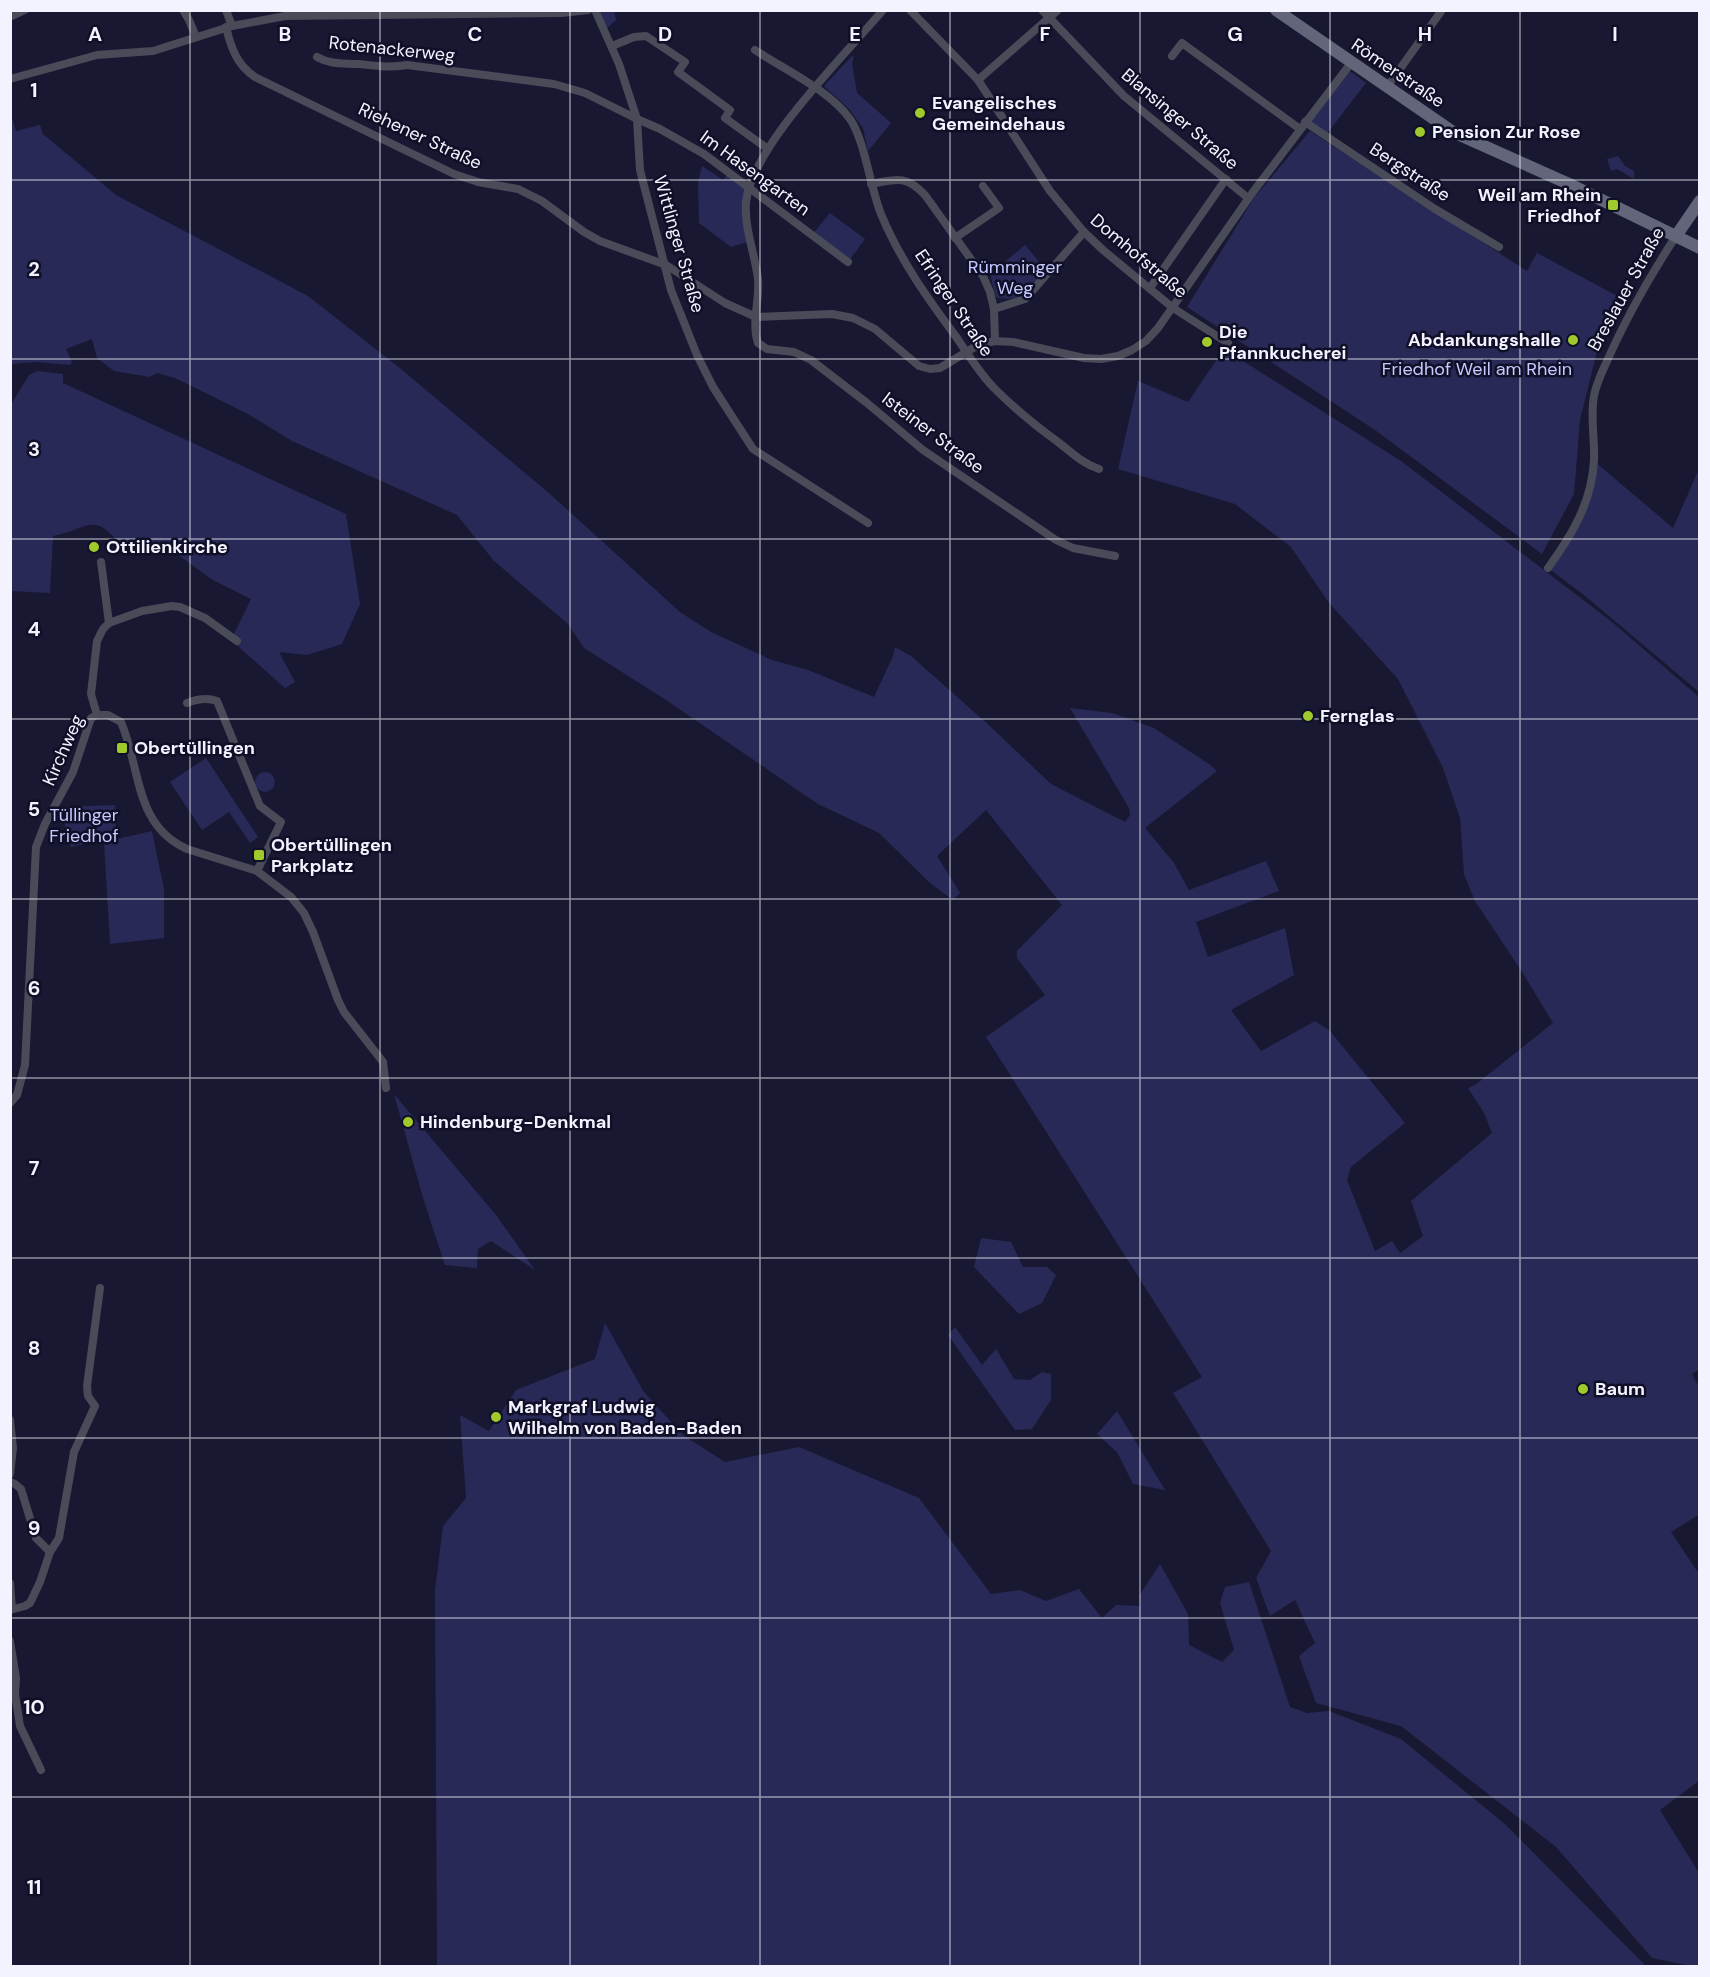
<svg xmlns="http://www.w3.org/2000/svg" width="1710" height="1977" font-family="'DM Sans',sans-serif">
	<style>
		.green { fill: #292957 }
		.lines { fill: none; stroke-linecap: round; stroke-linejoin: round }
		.street { stroke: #494b58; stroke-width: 8 }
		.secondary { stroke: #63657a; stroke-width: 12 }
		.grid { fill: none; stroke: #f2f3fe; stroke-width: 1.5; stroke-opacity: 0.55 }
		.poi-dot { fill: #a0ca2c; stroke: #100f28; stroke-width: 2 }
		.labels { text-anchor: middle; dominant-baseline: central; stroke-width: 5; stroke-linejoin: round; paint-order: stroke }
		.street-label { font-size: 18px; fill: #f2f3fe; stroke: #100f28 }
		.poi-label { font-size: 18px; font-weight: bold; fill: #f2f3fe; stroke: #100f28; text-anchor: start }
		.park-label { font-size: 18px; fill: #c6cafe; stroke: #100f28 }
		.grid-label { font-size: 20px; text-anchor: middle; font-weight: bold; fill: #f2f3fe; stroke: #100f28; stroke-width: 5; stroke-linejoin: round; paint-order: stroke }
	</style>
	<rect width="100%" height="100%" fill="#181832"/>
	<!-- green -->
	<g class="green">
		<path d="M 595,11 L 614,11 L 616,20 L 605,30 Z"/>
		<path d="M 854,56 L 852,64 L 857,93 L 891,123 L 868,151 L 863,128 L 849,109 L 824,86 L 851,57 Z"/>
		<path d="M 1347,69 L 1366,83 L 1325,136 L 1305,122 Z"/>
		<path d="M 11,115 L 16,131 L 40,125 L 43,134 L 116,195 L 308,296 L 401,369 L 550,494 L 680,612 L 711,632 L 772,660 L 808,670 L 874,697 L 893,656 L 895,647 L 911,656 L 991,727 L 1051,784 L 1125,822 L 1130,815 L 1129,808 L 1070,708 L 1112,713 L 1154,728 L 1209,764 L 1217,771 L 1145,828 L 1174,863 L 1189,890 L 1266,861 L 1279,891 L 1196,922 L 1208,957 L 1285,928 L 1294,975 L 1231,1010 L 1261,1051 L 1315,1021 L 1330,1031 L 1405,1123 L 1351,1167 L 1347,1180 L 1375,1251 L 1392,1241 L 1400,1253 L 1423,1236 L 1411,1201 L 1492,1133 L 1484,1113 L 1468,1088 L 1475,1085 L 1553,1023 L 1524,975 L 1475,901 L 1464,874 L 1460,818 L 1443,768 L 1398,679 L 1329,603 L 1291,547 L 1235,504 L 1118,469 L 1138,381 L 1188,402 L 1224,349 L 1401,461 L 1612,622 L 1699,697 L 1700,1369 L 1692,1374 L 1699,1387 L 1700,1514 L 1671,1532 L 1699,1574 L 1700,1780 L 1660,1810 L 1699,1873 L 1699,1966 L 1690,1966 L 1652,1958 L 1556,1847 L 1401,1726 L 1316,1703 L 1299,1656 L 1315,1643 L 1295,1600 L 1270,1616 L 1256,1578 L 1271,1551 L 1173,1393 L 1202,1377 L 986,1037 L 1045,995 L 1017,958 L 1017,951 L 1062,905 L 986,810 L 937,856 L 960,893 L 953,900 L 930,883 L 879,833 L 818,804 L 663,698 L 584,648 L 568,624 L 494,561 L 457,515 L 292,441 L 248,414 L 175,378 L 157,373 L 150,377 L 114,371 L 97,358 L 92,339 L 66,349 L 72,362 L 70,365 L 36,362 L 11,364 Z"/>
		<path d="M 1310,131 L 1527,271 L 1537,253 L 1623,299 L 1596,355 L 1580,420 L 1574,494 L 1542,554 L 1375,430 L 1187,307 L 1254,198 Z"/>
		<path d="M 1618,156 L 1625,166 L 1634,171 L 1634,179 L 1617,169 L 1611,171 L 1607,159 Z"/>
		<path d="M 702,166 L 723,180 L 729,172 L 750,187 L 747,198 L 751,241 L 731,247 L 699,223 L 698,182 Z"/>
		<path d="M 830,213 L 865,239 L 848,262 L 812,235 Z"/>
		<path d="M 1025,245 L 1046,270 C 1031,288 1023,304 996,297 L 990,274 Z"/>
		<path d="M 38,371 L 63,374 L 63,383 L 346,514 L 360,604 L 342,644 L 307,655 L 279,652 L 295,682 L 285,688 L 231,640 L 251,599 L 211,579 L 162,543 L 150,542 L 149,546 L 120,545 C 94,510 87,530 53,536 L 50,593 L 11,591 L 10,406 L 29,375 Z"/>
		<path d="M 1594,461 L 1673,528 L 1699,469 L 1699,692 L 1584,595 L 1548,568 L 1584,510 Z"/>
		<path d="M 206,758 L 258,837 L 250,843 L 229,812 L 202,830 L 170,782 Z"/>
		<circle cx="265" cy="782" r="10"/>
		<path d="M 115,805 L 116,836 L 71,847 L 60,807 Z"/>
		<path d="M 152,831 L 164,889 L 164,938 L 110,944 L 104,842 Z"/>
		<path d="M 394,1094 L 496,1215 L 535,1270 L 491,1241 L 478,1249 L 477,1268 L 445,1265 L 423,1198 Z"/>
		<path d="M 981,1238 L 1011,1242 L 1023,1267 L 1047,1267 L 1056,1275 L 1042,1303 L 1019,1314 L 974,1267 Z"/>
		<path d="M 605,1323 L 644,1392 L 683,1435 L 725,1462 L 799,1447 L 919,1498 L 991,1594 L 1020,1590 L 1046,1601 L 1079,1589 L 1102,1618 L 1116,1605 L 1140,1606 L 1139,1596 L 1160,1564 L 1188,1614 L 1189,1645 L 1222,1662 L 1234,1650 L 1220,1603 L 1225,1587 L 1249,1582 L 1290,1707 L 1307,1713 L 1329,1711 L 1401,1739 L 1506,1825 L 1646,1966 L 437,1966 L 435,1590 L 443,1526 L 466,1498 L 460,1415 L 489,1431 L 516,1390 L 595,1359 Z"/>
		<path d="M 955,1327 L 982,1365 L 996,1349 L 1014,1379 L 1030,1380 L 1042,1372 L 1051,1374 L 1051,1400 L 1032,1429 L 1015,1430 L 948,1335 Z"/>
		<path d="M 1117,1411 L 1165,1490 L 1133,1484 L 1117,1452 L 1097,1434 Z"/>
	</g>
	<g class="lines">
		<!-- street -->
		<g class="street">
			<path d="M 183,10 L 189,20 L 196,37"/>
			<path d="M 226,10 L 232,26"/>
			<path d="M 595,10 L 619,64 L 637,119 L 640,170 L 671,290 L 697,355 L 713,387 L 753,449 L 868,523"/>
			<path d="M 883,10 C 845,55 752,146 746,202 C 744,228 755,254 758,279 C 760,300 751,323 758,343 L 767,349 L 794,352 L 811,360 L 867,403 L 923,450 L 1056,540 L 1073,548 L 1115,556"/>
			<path d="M 910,10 L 978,80 L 1050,191 L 1084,232 L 1103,250 L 1173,308 L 1228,343"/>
			<path d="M 1042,10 L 1124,96 L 1248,198"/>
			<path d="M 10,17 L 25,10"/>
			<path d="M 226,27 C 231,48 237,65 255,77 L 454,174 L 478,182 L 518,189 L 542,201 L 584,232 L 600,241 L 666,265 L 725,303 L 756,317 L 832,314 L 853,318 L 875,329 L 919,366 L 930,369 L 940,368 L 978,345 L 995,341 L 1013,342 L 1084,358 L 1101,359 L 1118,356 L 1132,350 L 1146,341 L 1158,328 L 1253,192 L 1351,63"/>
			<path d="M 612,46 L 634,37 L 646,36 L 685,62 L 678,72 L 730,110 L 725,118 L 768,149"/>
			<path d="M 755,50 C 785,70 829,90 850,119 C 865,141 870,187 881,214 C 900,260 928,299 957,338 C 969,356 980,374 995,389 C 1014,408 1036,426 1058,442 C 1071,452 1083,464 1099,469"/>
			<path d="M 1172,56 L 1182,43 L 1300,129"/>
			<path d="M 317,57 C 331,65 343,63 359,64 C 377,66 389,68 407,65 L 554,84 L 585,93 L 637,119 L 660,129 L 704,154 L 848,262"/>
			<path d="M 10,79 L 97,55 L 153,51 L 232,26 L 285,16 L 562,13 L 588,10"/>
			<path d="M 978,80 L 1058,10"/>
			<path d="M 1387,87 L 1442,10"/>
			<path d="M 1305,122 L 1435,209 L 1499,247"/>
			<path d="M 871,184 C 897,179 906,175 925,195 L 983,276 L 990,292 L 994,309 L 995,341"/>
			<path d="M 955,238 L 999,208 L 983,186"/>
			<path d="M 1150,288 L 1226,179"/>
			<path d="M 994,309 L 1025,299 L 1084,232"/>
			<path d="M 101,562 L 109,623"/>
			<path d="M 1548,568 C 1572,535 1592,502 1594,460 C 1595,439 1590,416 1594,396 C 1596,384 1602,372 1607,361 C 1626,318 1650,276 1676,236"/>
			<path d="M 187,703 C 197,699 206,697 217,701 L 260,806 L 281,822 L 257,871"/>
			<path d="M 97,715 L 108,715 L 121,722 C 141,769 134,825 187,849 L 257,871 L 291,897 L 304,913 L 313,932 L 338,1000 L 344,1012 L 383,1062 L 386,1088"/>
			<path d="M 97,715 L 91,694 L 97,641 L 103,629 L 109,623 L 142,611 L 172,606 L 180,607 L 205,618 L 237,641"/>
			<path d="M 10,1103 L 17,1095 L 25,1065 L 36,847 L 45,824 L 73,772 L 91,718 L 97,715"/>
			<path d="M 10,1420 L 13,1448 L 10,1474"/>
			<path d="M 10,1482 L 15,1484 L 21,1489 L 36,1538 L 50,1552"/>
			<path d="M 10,1583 L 12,1609"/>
			<path d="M 10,1610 L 25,1606 L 30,1603 L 40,1582 L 50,1552 L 59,1538 L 74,1452 L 95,1406 L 88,1396 L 87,1386 L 100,1288"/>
			<path d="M 10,1641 L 16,1678 L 15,1694 L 20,1726 L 41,1770"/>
		</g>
		<!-- secondary -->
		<g class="secondary">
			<path d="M 1276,10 L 1453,132 L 1569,184 L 1700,248"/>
			<path d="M 1676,236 L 1700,201"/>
		</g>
	</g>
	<!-- grid -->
	<path class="grid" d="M 190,10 L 190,1966M 380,10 L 380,1966M 570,10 L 570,1966M 760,10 L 760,1966M 950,10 L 950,1966M 1140,10 L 1140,1966M 1330,10 L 1330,1966M 1520,10 L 1520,1966M 10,180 L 1700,180M 10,359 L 1700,359M 10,539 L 1700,539M 10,719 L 1700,719M 10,899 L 1700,899M 10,1078 L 1700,1078M 10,1258 L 1700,1258M 10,1438 L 1700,1438M 10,1618 L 1700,1618M 10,1797 L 1700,1797"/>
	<!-- markers -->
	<g class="poi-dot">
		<circle cx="920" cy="113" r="6"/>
		<circle cx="1420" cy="132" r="6"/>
		<rect x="1607" y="199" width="12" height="12" rx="3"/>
		<circle cx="1573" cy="340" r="6"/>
		<circle cx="1207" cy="342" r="6"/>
		<circle cx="94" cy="547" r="6"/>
		<circle cx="1308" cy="716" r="6"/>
		<rect x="116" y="742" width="12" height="12" rx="3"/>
		<rect x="253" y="849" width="12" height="12" rx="3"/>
		<circle cx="408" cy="1122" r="6"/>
		<circle cx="1583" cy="1389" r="6"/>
		<circle cx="496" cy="1417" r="6"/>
	</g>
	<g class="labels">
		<!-- street labels -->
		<g class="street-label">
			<text transform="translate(392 49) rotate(6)">Rotenackerweg</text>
			<text transform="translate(1398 73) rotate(34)">Römerstraße</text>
			<text transform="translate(1180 119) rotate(40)">Blansinger Straße</text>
			<text transform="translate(420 136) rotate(25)">Riehener Straße</text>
			<text transform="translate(1410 172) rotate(33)">Bergstraße</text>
			<text transform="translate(755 173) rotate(36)">Im Hasengarten</text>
			<text transform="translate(679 244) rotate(74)">Wittlinger Straße</text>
			<text transform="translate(1139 256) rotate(40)">Domhofstraße</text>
			<text transform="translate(1626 289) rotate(-61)">Breslauer Straße</text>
			<text transform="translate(954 303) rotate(56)">Efringer Straße</text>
			<text transform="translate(933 433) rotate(37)">Isteiner Straße</text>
			<text transform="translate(63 750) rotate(-66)">Kirchweg</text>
		</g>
		<!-- poi labels -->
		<g class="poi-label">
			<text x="932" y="103">Evangelisches<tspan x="932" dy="21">Gemeindehaus</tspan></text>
			<text x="1432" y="132">Pension Zur Rose</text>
			<text x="1601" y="195" text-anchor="end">Weil am Rhein<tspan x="1601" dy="21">Friedhof</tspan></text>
			<text x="1219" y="332">Die<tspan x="1219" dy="21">Pfannkucherei</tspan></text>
			<text x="1561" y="340" text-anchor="end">Abdankungshalle</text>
			<text x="106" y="547">Ottilienkirche</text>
			<text x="1320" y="716">Fernglas</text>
			<text x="134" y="748">Obertüllingen</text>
			<text x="271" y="845">Obertüllingen<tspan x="271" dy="21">Parkplatz</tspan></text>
			<text x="420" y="1122">Hindenburg-Denkmal</text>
			<text x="1595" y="1389">Baum</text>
			<text x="508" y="1407">Markgraf Ludwig<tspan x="508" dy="21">Wilhelm von Baden-Baden</tspan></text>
		</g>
		<!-- park labels -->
		<g class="park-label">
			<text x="1015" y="267">Rümminger<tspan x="1015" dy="21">Weg</tspan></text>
			<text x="1477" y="369">Friedhof Weil am Rhein</text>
			<text x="84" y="815">Tüllinger<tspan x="84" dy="21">Friedhof</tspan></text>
		</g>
	</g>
	<g class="grid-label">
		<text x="95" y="41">A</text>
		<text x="285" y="41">B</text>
		<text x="475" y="41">C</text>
		<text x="665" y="41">D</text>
		<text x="855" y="41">E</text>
		<text x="1045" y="41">F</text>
		<text x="1235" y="41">G</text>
		<text x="1425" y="41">H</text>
		<text x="1615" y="41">I</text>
		<text x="34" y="97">1</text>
		<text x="34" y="276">2</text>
		<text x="34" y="456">3</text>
		<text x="34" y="636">4</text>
		<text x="34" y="816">5</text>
		<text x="34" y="995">6</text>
		<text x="34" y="1175">7</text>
		<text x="34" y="1355">8</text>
		<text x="34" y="1535">9</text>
		<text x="34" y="1714">10</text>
		<text x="34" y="1894">11</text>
	</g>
	<!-- border -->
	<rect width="1710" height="1977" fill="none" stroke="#f2f3fe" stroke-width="24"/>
</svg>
